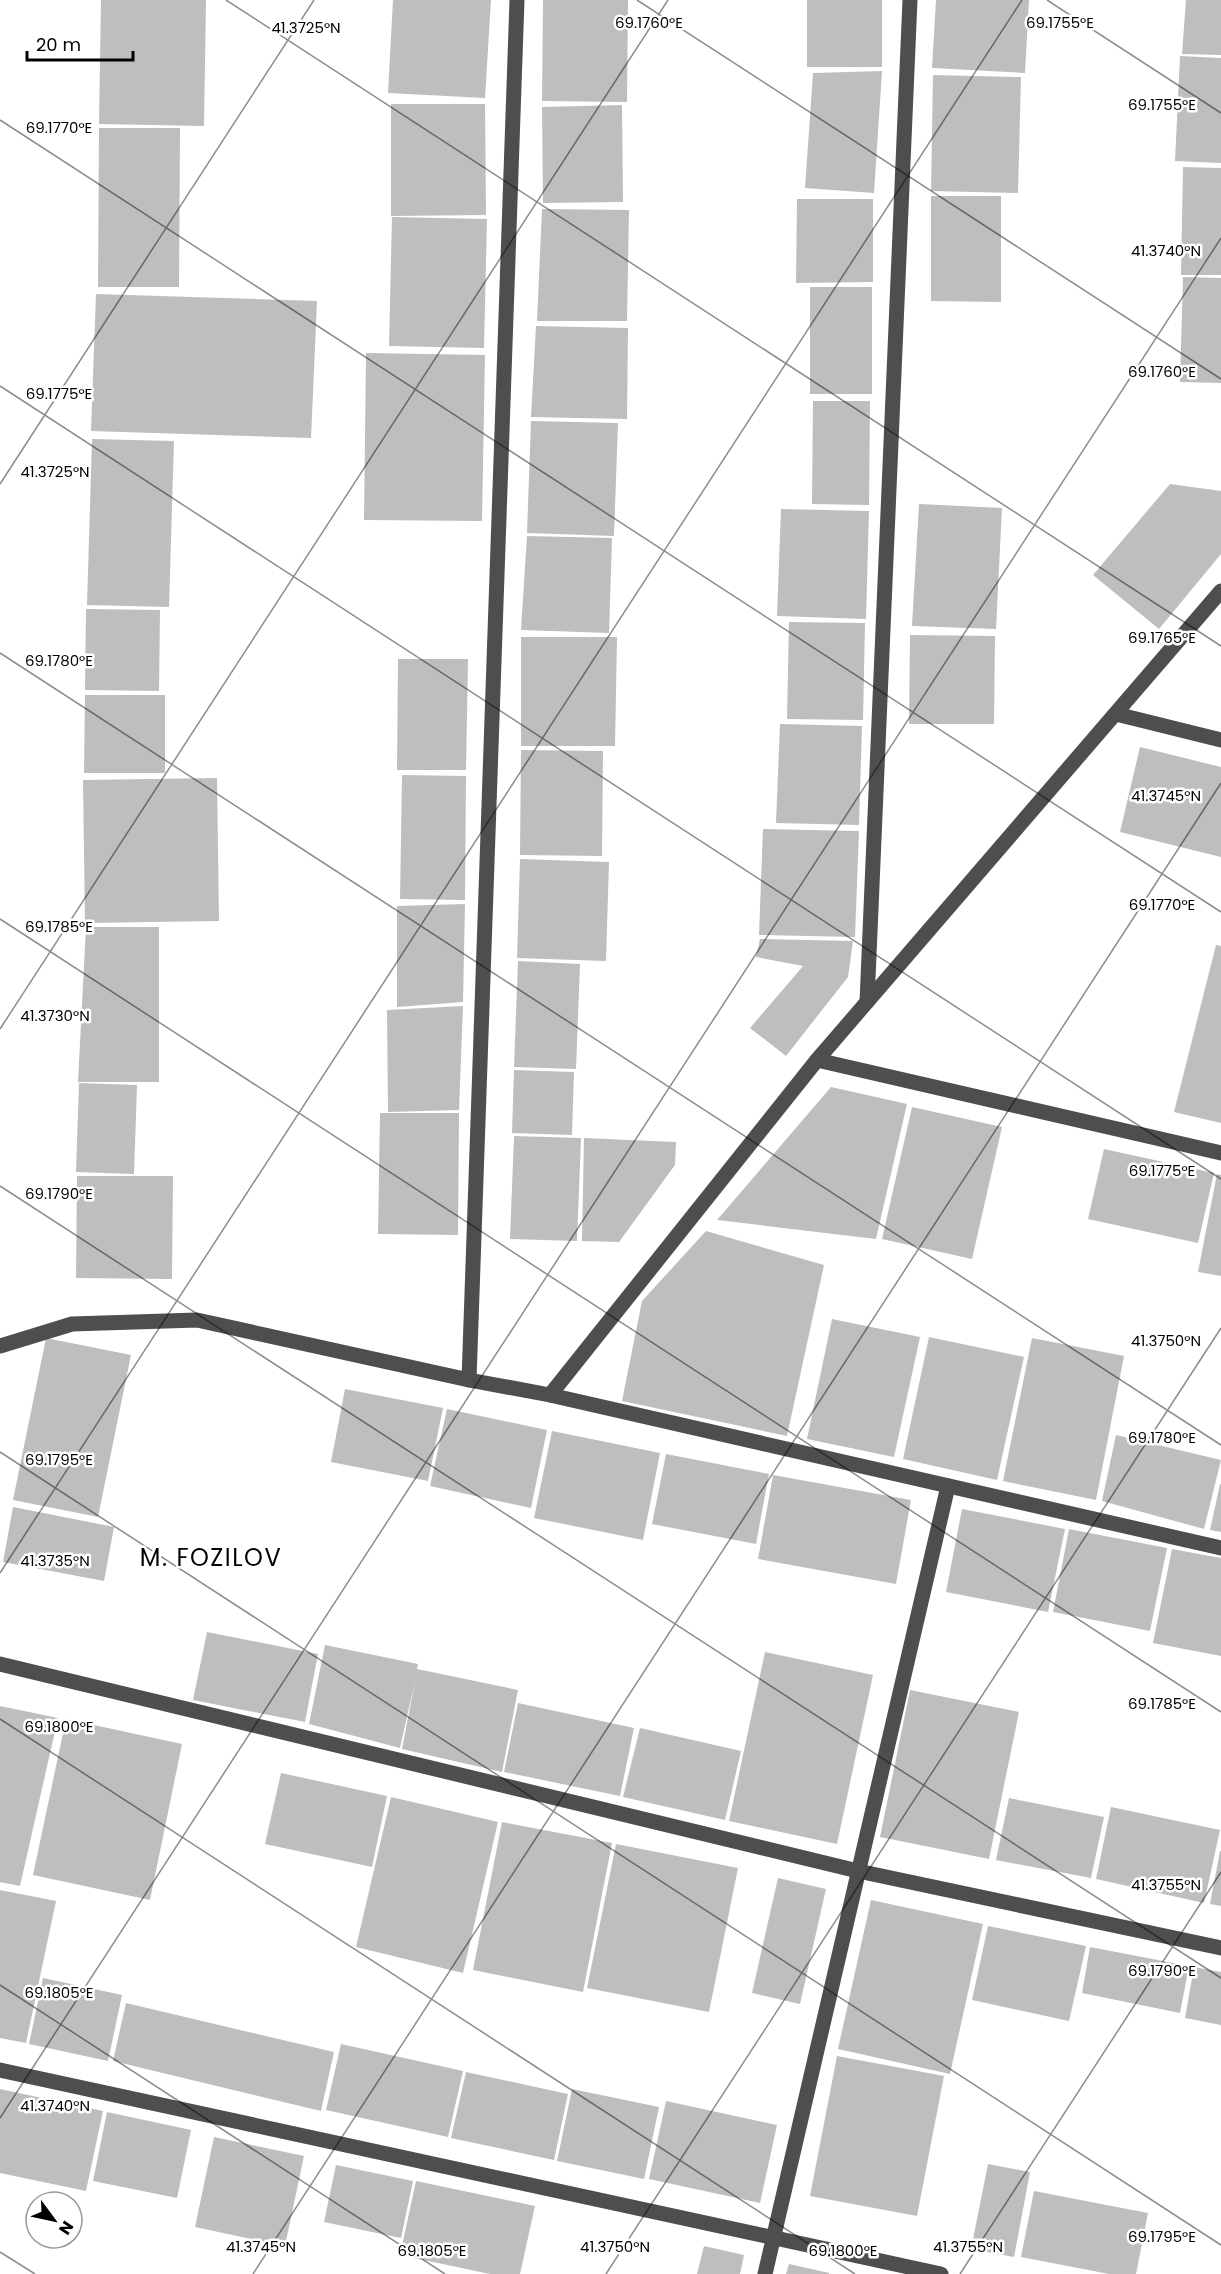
<svg xmlns="http://www.w3.org/2000/svg" width="1221" height="2274" font-family="Poppins,sans-serif">
	<style>
		.building { fill: #bebebe }
		.lines { fill: none; stroke-linecap: round; stroke-linejoin: round }
		.minor { stroke: #4e4e4e; stroke-width: 15 }
		.ticks { fill: none; stroke: #000; stroke-width: 1.5; stroke-opacity: 0.45 }
		.labels { text-anchor: middle; dominant-baseline: central; stroke-width: 5; stroke-linejoin: round; paint-order: stroke }
		.quarter-label { font-size: 24px; letter-spacing: 1.5px; fill: #000; stroke: #fff }
		.ticks-label { font-size: 15px; text-anchor: middle; fill: #000; stroke: #fff; stroke-width: 5; stroke-linejoin: round; paint-order: stroke }
	</style>
	<rect width="100%" height="100%" fill="#fff"/>
	<!-- building -->
	<g class="building">
		<path d="M 101,0 L 206,0 L 204,126 L 99,124 Z"/>
		<path d="M 393,0 L 491,0 L 485,98 L 388,93 Z"/>
		<path d="M 543,0 L 628,0 L 627,102 L 542,101 Z"/>
		<rect x="807" y="0" width="75" height="67"/>
		<path d="M 936,0 L 1029,0 L 1025,73 L 932,68 Z"/>
		<path d="M 1186,0 L 1221,0 L 1221,55 L 1182,54 Z"/>
		<path d="M 1180,56 L 1221,58 L 1221,163 L 1175,161 Z"/>
		<path d="M 882,71 L 874,193 L 805,188 L 813,73 Z"/>
		<path d="M 933,75 L 1021,77 L 1018,193 L 931,191 Z"/>
		<path d="M 391,104 L 485,104 L 486,215 L 391,216 Z"/>
		<path d="M 622,105 L 623,202 L 543,203 L 542,107 Z"/>
		<path d="M 99,128 L 180,128 L 179,287 L 98,287 Z"/>
		<path d="M 1183,167 L 1221,168 L 1221,275 L 1181,275 Z"/>
		<path d="M 931,196 L 1001,196 L 1001,302 L 931,301 Z"/>
		<path d="M 797,199 L 873,199 L 873,282 L 796,283 Z"/>
		<path d="M 542,209 L 629,210 L 627,321 L 537,321 Z"/>
		<path d="M 392,217 L 487,219 L 484,348 L 389,346 Z"/>
		<path d="M 1183,277 L 1221,278 L 1221,383 L 1180,382 Z"/>
		<rect x="810" y="287" width="62" height="107"/>
		<path d="M 96,294 L 317,301 L 311,438 L 91,431 Z"/>
		<path d="M 536,326 L 628,328 L 627,419 L 531,417 Z"/>
		<path d="M 366,353 L 485,355 L 482,521 L 364,520 Z"/>
		<path d="M 813,401 L 870,401 L 869,505 L 812,504 Z"/>
		<path d="M 531,421 L 618,423 L 614,536 L 527,533 Z"/>
		<path d="M 92,439 L 174,441 L 169,607 L 87,605 Z"/>
		<path d="M 1170,484 L 1221,491 L 1221,554 L 1159,629 L 1093,575 Z"/>
		<path d="M 919,504 L 1002,508 L 996,629 L 912,626 Z"/>
		<path d="M 781,509 L 869,511 L 866,619 L 777,616 Z"/>
		<path d="M 527,536 L 612,538 L 609,633 L 521,630 Z"/>
		<path d="M 86,609 L 160,610 L 159,691 L 85,690 Z"/>
		<path d="M 789,622 L 865,623 L 863,720 L 787,719 Z"/>
		<path d="M 910,635 L 995,636 L 994,724 L 909,724 Z"/>
		<path d="M 521,637 L 617,637 L 615,746 L 521,746 Z"/>
		<path d="M 398,659 L 468,659 L 466,770 L 397,770 Z"/>
		<path d="M 85,695 L 165,695 L 165,773 L 84,773 Z"/>
		<path d="M 780,724 L 862,726 L 859,825 L 776,823 Z"/>
		<path d="M 1140,747 L 1221,767 L 1221,857 L 1120,832 Z"/>
		<path d="M 521,750 L 603,751 L 602,856 L 520,855 Z"/>
		<path d="M 402,775 L 466,776 L 465,900 L 400,899 Z"/>
		<path d="M 217,778 L 219,921 L 85,923 L 83,780 Z"/>
		<path d="M 763,829 L 859,831 L 855,937 L 759,935 Z"/>
		<path d="M 520,859 L 609,862 L 606,961 L 517,958 Z"/>
		<path d="M 465,904 L 463,1002 L 397,1007 L 397,906 Z"/>
		<path d="M 86,927 L 159,927 L 159,1082 L 78,1082 Z"/>
		<path d="M 760,939 L 853,941 L 848,977 L 786,1056 L 750,1028 L 803,966 L 756,957 Z"/>
		<path d="M 1216,945 L 1221,946 L 1221,1123 L 1174,1112 Z"/>
		<path d="M 518,961 L 580,964 L 576,1069 L 514,1067 Z"/>
		<path d="M 463,1006 L 459,1110 L 388,1112 L 387,1010 Z"/>
		<path d="M 514,1070 L 574,1072 L 572,1135 L 512,1133 Z"/>
		<path d="M 79,1083 L 137,1085 L 134,1174 L 76,1172 Z"/>
		<path d="M 831,1087 L 907,1104 L 876,1239 L 717,1220 Z"/>
		<path d="M 912,1107 L 1002,1127 L 972,1259 L 882,1239 Z"/>
		<path d="M 380,1113 L 459,1113 L 458,1235 L 378,1234 Z"/>
		<path d="M 514,1136 L 581,1138 L 577,1241 L 510,1239 Z"/>
		<path d="M 584,1138 L 676,1142 L 675,1165 L 619,1242 L 582,1241 Z"/>
		<path d="M 1104,1149 L 1214,1173 L 1198,1243 L 1088,1219 Z"/>
		<path d="M 1217,1174 L 1221,1175 L 1221,1276 L 1198,1272 Z"/>
		<path d="M 77,1176 L 173,1176 L 172,1279 L 76,1278 Z"/>
		<path d="M 706,1231 L 824,1265 L 787,1436 L 622,1401 L 642,1301 Z"/>
		<path d="M 832,1319 L 920,1337 L 894,1457 L 807,1439 Z"/>
		<path d="M 929,1337 L 1024,1357 L 997,1480 L 903,1459 Z"/>
		<path d="M 46,1338 L 131,1355 L 98,1517 L 13,1500 Z"/>
		<path d="M 1032,1338 L 1124,1356 L 1096,1500 L 1003,1481 Z"/>
		<path d="M 345,1389 L 443,1408 L 428,1481 L 331,1462 Z"/>
		<path d="M 447,1409 L 547,1430 L 531,1508 L 430,1486 Z"/>
		<path d="M 552,1431 L 660,1453 L 643,1540 L 534,1518 Z"/>
		<path d="M 1116,1435 L 1221,1460 L 1204,1529 L 1102,1501 Z"/>
		<path d="M 666,1454 L 769,1474 L 756,1544 L 652,1524 Z"/>
		<path d="M 773,1475 L 911,1500 L 896,1584 L 758,1559 Z"/>
		<path d="M 1220,1484 L 1221,1484 L 1221,1532 L 1210,1530 Z"/>
		<path d="M 13,1507 L 114,1527 L 104,1581 L 3,1562 Z"/>
		<path d="M 962,1509 L 1065,1529 L 1048,1612 L 946,1592 Z"/>
		<path d="M 1069,1529 L 1167,1548 L 1150,1631 L 1053,1612 Z"/>
		<path d="M 1172,1549 L 1221,1558 L 1221,1656 L 1153,1643 Z"/>
		<path d="M 207,1632 L 318,1654 L 305,1722 L 193,1700 Z"/>
		<path d="M 325,1645 L 418,1664 L 417,1669 L 518,1690 L 502,1772 L 402,1749 L 415,1681 L 400,1748 L 309,1724 Z"/>
		<path d="M 765,1652 L 873,1675 L 837,1844 L 729,1821 Z"/>
		<path d="M 910,1690 L 1019,1712 L 989,1859 L 880,1837 Z"/>
		<path d="M 518,1703 L 634,1728 L 620,1796 L 504,1772 Z"/>
		<path d="M 0,1706 L 58,1718 L 20,1886 L 0,1882 Z"/>
		<path d="M 66,1719 L 182,1744 L 150,1900 L 33,1875 Z"/>
		<path d="M 640,1728 L 741,1751 L 725,1820 L 623,1797 Z"/>
		<path d="M 281,1773 L 387,1796 L 372,1867 L 265,1844 Z"/>
		<path d="M 391,1797 L 498,1822 L 463,1973 L 356,1947 Z"/>
		<path d="M 1009,1798 L 1104,1817 L 1091,1878 L 996,1860 Z"/>
		<path d="M 1111,1807 L 1220,1830 L 1204,1903 L 1096,1879 Z"/>
		<path d="M 502,1822 L 612,1843 L 583,1992 L 473,1970 Z"/>
		<path d="M 616,1844 L 738,1868 L 709,2012 L 587,1988 Z"/>
		<path d="M 1220,1851 L 1221,1851 L 1221,1906 L 1210,1904 Z"/>
		<path d="M 778,1878 L 826,1889 L 800,2004 L 752,1993 Z"/>
		<path d="M 0,1890 L 56,1901 L 26,2043 L 0,2038 Z"/>
		<path d="M 871,1900 L 983,1924 L 950,2074 L 838,2049 Z"/>
		<path d="M 988,1926 L 1086,1946 L 1069,2021 L 972,2000 Z"/>
		<path d="M 1090,1947 L 1189,1966 L 1180,2013 L 1082,1993 Z"/>
		<path d="M 1194,1967 L 1221,1972 L 1221,2025 L 1185,2018 Z"/>
		<path d="M 43,1978 L 122,1995 L 108,2061 L 29,2044 Z"/>
		<path d="M 126,2003 L 334,2052 L 321,2111 L 113,2061 Z"/>
		<path d="M 341,2044 L 463,2071 L 448,2137 L 326,2110 Z"/>
		<path d="M 837,2056 L 944,2076 L 917,2216 L 810,2196 Z"/>
		<path d="M 466,2072 L 568,2094 L 554,2160 L 451,2138 Z"/>
		<path d="M 0,2089 L 103,2111 L 86,2191 L 0,2173 Z"/>
		<path d="M 572,2089 L 659,2107 L 644,2179 L 557,2161 Z"/>
		<path d="M 666,2101 L 777,2125 L 760,2203 L 649,2179 Z"/>
		<path d="M 107,2112 L 191,2130 L 177,2198 L 93,2181 Z"/>
		<path d="M 214,2137 L 304,2156 L 285,2246 L 195,2227 Z"/>
		<path d="M 988,2164 L 1030,2172 L 1014,2257 L 971,2249 Z"/>
		<path d="M 336,2165 L 413,2181 L 401,2238 L 324,2222 Z"/>
		<path d="M 416,2181 L 535,2206 L 520,2274 L 490,2274 L 400,2255 Z"/>
		<path d="M 1034,2191 L 1148,2213 L 1136,2274 L 1109,2274 L 1021,2257 Z"/>
		<path d="M 704,2246 L 744,2255 L 740,2274 L 697,2274 Z"/>
		<path d="M 789,2264 L 829,2273 L 829,2274 L 786,2274 Z"/>
	</g>
	<g class="lines">
		<!-- minor -->
		<g class="minor">
			<path d="M 1116,714 L 1221,740"/>
			<path d="M 867,1002 L 910,0"/>
			<path d="M 817,1060 L 1221,1153"/>
			<path d="M 0,1346 L 72,1324 L 197,1320 L 469,1380 L 550,1395 L 1221,1548"/>
			<path d="M 469,1380 L 517,0"/>
			<path d="M 550,1395 L 817,1060 L 1221,591"/>
			<path d="M 0,1664 L 858,1871 L 1221,1948"/>
			<path d="M 0,2070 L 941,2274"/>
			<path d="M 765,2274 L 948,1486"/>
		</g>
	</g>
	<!-- ticks -->
	<path class="ticks" d="M 226,0 L 1221,646M 637,0 L 1221,379M 1047,0 L 1221,113M 0,120 L 1221,912M 0,386 L 1221,1179M 0,484 L 314,0M 0,653 L 1221,1445M 0,919 L 1221,1712M 0,1029 L 668,0M 0,1186 L 1221,1978M 0,1452 L 1221,2245M 0,1573 L 1022,0M 0,1719 L 855,2274M 0,1985 L 445,2274M 0,2118 L 1221,238M 0,2252 L 35,2274M 253,2274 L 1221,783M 606,2274 L 1221,1328M 960,2274 L 1221,1872"/>
	<g class="labels">
		<!-- quarter labels -->
		<g class="quarter-label">
			<text x="211" y="1557">M. FOZILOV</text>
		</g>
	</g>
	<g class="ticks-label">
		<text x="649" y="28">69.1760°E</text>
		<text x="1060" y="28">69.1755°E</text>
		<text x="306" y="33">41.3725°N</text>
		<text x="1162" y="110">69.1755°E</text>
		<text x="59" y="133">69.1770°E</text>
		<text x="1166" y="256">41.3740°N</text>
		<text x="1162" y="377">69.1760°E</text>
		<text x="59" y="399">69.1775°E</text>
		<text x="55" y="477">41.3725°N</text>
		<text x="1162" y="643">69.1765°E</text>
		<text x="59" y="666">69.1780°E</text>
		<text x="1166" y="801">41.3745°N</text>
		<text x="1162" y="910">69.1770°E</text>
		<text x="59" y="932">69.1785°E</text>
		<text x="55" y="1021">41.3730°N</text>
		<text x="1162" y="1176">69.1775°E</text>
		<text x="59" y="1199">69.1790°E</text>
		<text x="1166" y="1346">41.3750°N</text>
		<text x="1162" y="1443">69.1780°E</text>
		<text x="59" y="1465">69.1795°E</text>
		<text x="55" y="1566">41.3735°N</text>
		<text x="1162" y="1709">69.1785°E</text>
		<text x="59" y="1732">69.1800°E</text>
		<text x="1166" y="1890">41.3755°N</text>
		<text x="1162" y="1976">69.1790°E</text>
		<text x="59" y="1998">69.1805°E</text>
		<text x="55" y="2111">41.3740°N</text>
		<text x="1162" y="2242">69.1795°E</text>
		<text x="261" y="2252">41.3745°N</text>
		<text x="615" y="2252">41.3750°N</text>
		<text x="968" y="2252">41.3755°N</text>
		<text x="432" y="2256">69.1805°E</text>
		<text x="843" y="2256">69.1800°E</text>
	</g>
	<!-- north arrow -->
	<g transform="translate(54 2220) rotate(123)"><circle r="28" fill="#ffffff" stroke="#999999" stroke-width="1.5"/>
	<path d="M0-4.5L10 22L0 15L-10 22Z" fill="#000000"/>
	<text y="-9" font-size="16" font-weight="bold" text-anchor="middle" fill="#000000">N</text>
	</g>
	<!-- scale -->
	<path d="M27 51v9h106v-9" fill="none" stroke="#000000" stroke-width="3"/>
	<text x="36" y="51" font-size="18" fill="#000000" stroke="#ffffff" stroke-width="4.5" paint-order="stroke">20 m</text>
</svg>
